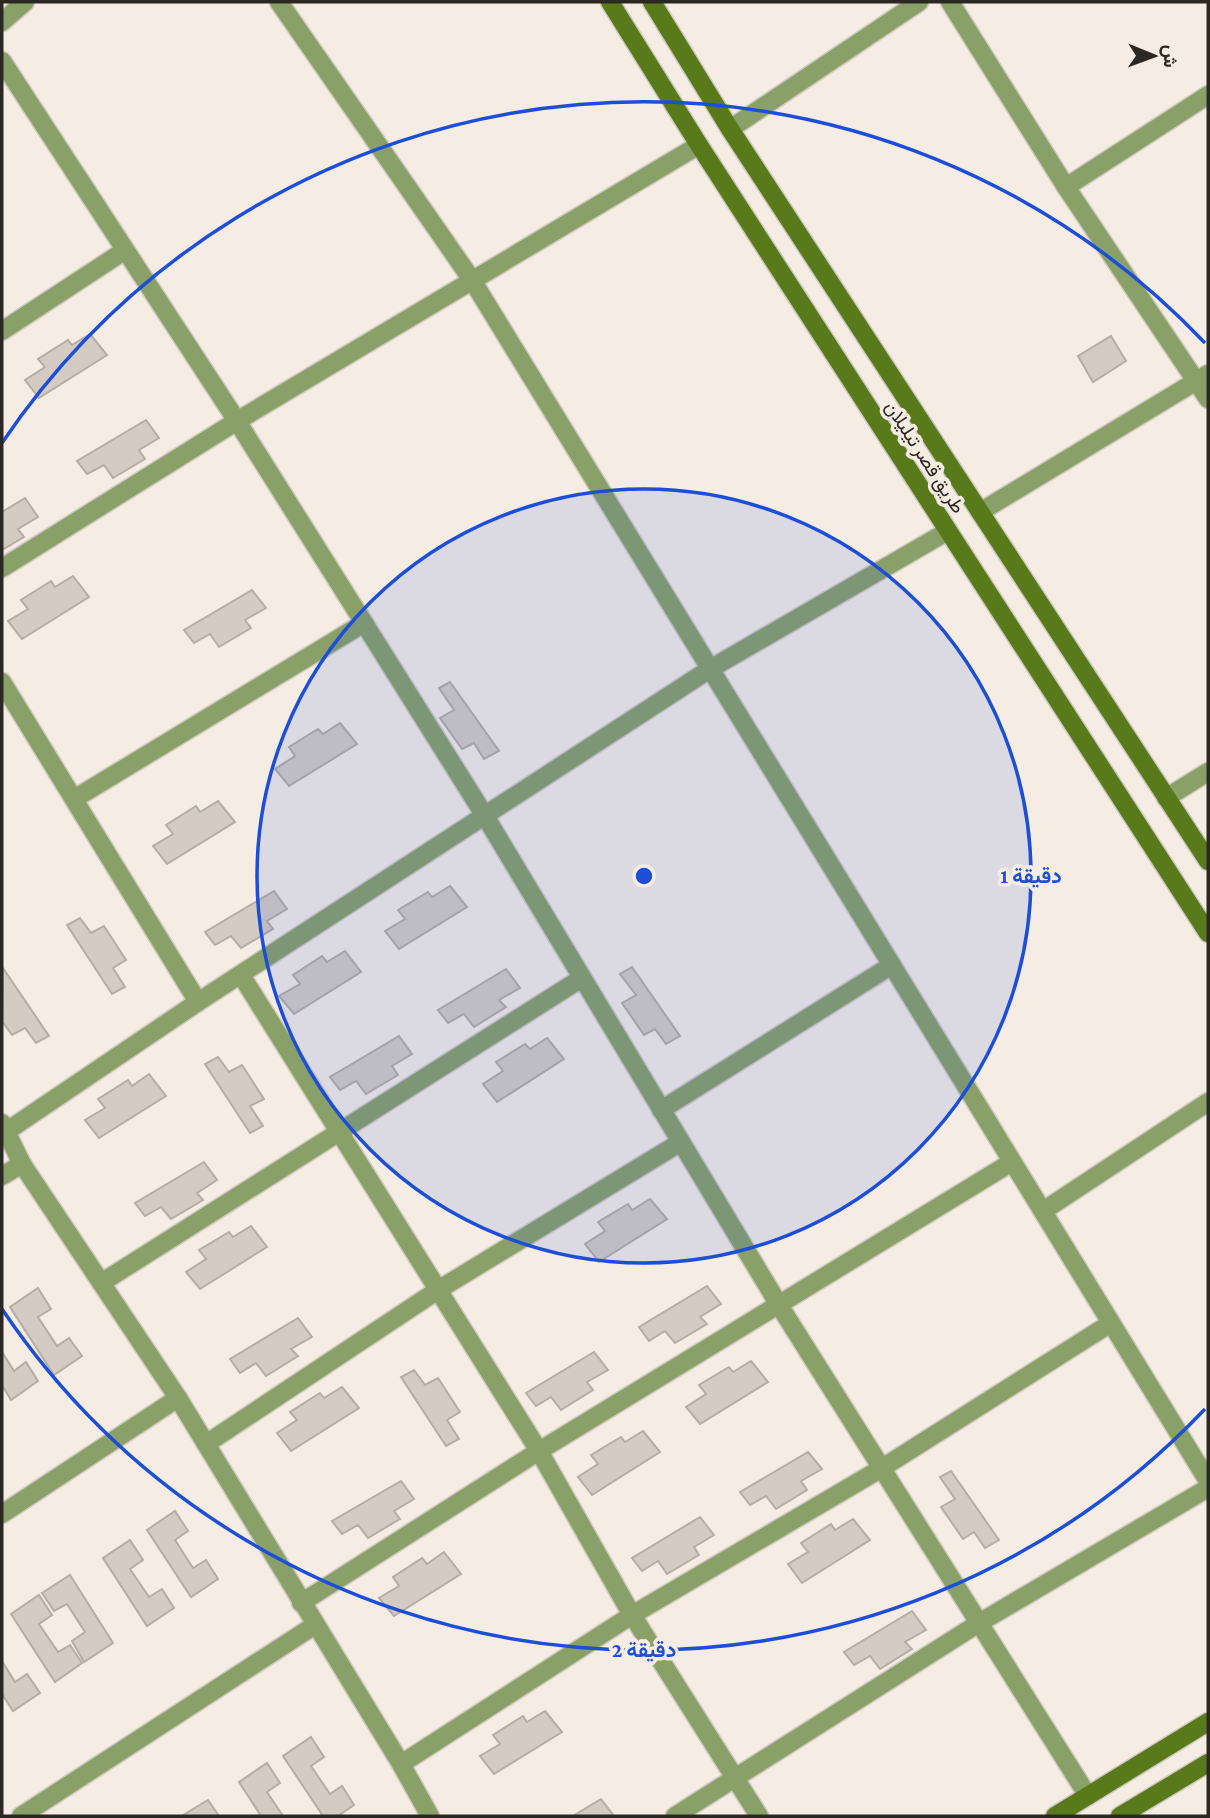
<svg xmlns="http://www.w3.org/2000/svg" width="1210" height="1818" font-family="'Crimson Pro',Vazirmatn,serif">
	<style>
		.building { fill: #d4ccc2; stroke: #b5ada4; stroke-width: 2 }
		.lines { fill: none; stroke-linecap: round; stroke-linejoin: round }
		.service-casing { stroke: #d1cac1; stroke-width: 21 }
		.minor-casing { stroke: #d1cac1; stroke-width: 21 }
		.secondary-casing { stroke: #d1cac1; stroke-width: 21 }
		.service { stroke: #89a169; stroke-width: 18 }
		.minor { stroke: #89a169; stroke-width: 18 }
		.secondary { stroke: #597a1b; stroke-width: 18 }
		.ring { fill: none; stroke: #1d4ed8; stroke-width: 3.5 }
		.labels { text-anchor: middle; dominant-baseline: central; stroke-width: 7; stroke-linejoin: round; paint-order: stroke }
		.street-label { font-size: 19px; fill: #2b2824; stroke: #f5ede3 }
		.centre { fill: #1d4ed8; stroke: #f5ede3; stroke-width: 3.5 }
		.ring-label { font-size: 21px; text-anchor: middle; font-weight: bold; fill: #1d4ed8; stroke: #f5ede3; stroke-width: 7; stroke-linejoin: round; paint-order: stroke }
	</style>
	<rect width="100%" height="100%" fill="#f5ede3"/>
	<!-- building -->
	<g class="building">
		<path d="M 90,334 L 107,355 L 39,398 L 25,380 L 45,367 L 38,359 L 68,340 L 72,345 Z"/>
		<path d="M 1111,336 L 1126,361 L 1093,382 L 1078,356 Z"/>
		<path d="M 146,420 L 159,438 L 139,450 L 145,459 L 113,478 L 104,465 L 87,474 L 77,461 Z"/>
		<path d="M 25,498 L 38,517 L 18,529 L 24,537 L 2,550 L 2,512 Z"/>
		<path d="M 73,576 L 89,597 L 22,639 L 8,621 L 28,609 L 21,600 L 51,581 L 55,587 Z"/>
		<path d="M 252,590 L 266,608 L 245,620 L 251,628 L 219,647 L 210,634 L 194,643 L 184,630 Z"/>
		<path d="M 450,682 L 499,751 L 484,759 L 474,743 L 462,749 L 440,718 L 454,710 L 439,688 Z"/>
		<path d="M 340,723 L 357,744 L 289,786 L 275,769 L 295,756 L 289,747 L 318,729 L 323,734 Z"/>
		<path d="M 218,801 L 235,822 L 167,864 L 153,846 L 173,834 L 166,825 L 196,806 L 200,812 Z"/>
		<path d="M 450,886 L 467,907 L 399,949 L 385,931 L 405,919 L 398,910 L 428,892 L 432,897 Z"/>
		<path d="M 274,891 L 287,909 L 267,921 L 273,929 L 241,948 L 231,936 L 215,945 L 205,932 Z"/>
		<path d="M 80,918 L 91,933 L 104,926 L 126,960 L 113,968 L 125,987 L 112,994 L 67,925 Z"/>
		<path d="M 345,951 L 361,972 L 294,1014 L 279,996 L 300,984 L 293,975 L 322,956 L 327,962 Z"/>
		<path d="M 632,967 L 680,1036 L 666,1044 L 655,1029 L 644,1035 L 622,1003 L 636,995 L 620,974 Z"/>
		<path d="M 3,968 L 49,1036 L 36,1043 L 25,1028 L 12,1035 L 2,1021 Z"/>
		<path d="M 506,969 L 520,988 L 499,1000 L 506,1007 L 474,1027 L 464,1014 L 448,1023 L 438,1010 Z"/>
		<path d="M 399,1036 L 412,1054 L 392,1066 L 398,1075 L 366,1094 L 356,1081 L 340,1090 L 330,1077 Z"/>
		<path d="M 547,1038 L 564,1059 L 497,1102 L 483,1084 L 503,1071 L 496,1062 L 525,1044 L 530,1049 Z"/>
		<path d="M 218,1057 L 229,1072 L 242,1065 L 264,1099 L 250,1106 L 263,1126 L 250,1133 L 205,1064 Z"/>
		<path d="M 149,1074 L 166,1096 L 99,1138 L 85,1120 L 105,1108 L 98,1099 L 128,1080 L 132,1086 Z"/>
		<path d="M 204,1162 L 217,1180 L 197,1193 L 203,1200 L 171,1219 L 161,1207 L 145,1216 L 135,1203 Z"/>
		<path d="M 650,1199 L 667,1219 L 599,1262 L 585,1244 L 605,1231 L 598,1222 L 628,1204 L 632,1210 Z"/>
		<path d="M 251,1226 L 267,1247 L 200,1289 L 186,1272 L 206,1259 L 199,1250 L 229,1232 L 233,1237 Z"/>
		<path d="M 707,1286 L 721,1304 L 700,1317 L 707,1324 L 675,1343 L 665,1331 L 649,1341 L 639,1327 Z"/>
		<path d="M 38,1288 L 51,1309 L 38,1317 L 57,1346 L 69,1338 L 82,1356 L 54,1375 L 10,1307 Z"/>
		<path d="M 298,1318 L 312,1337 L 291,1349 L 298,1356 L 266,1376 L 256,1363 L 240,1373 L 230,1359 Z"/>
		<path d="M 2,1352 L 14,1371 L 26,1362 L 38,1381 L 11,1400 L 2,1385 Z"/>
		<path d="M 594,1352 L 608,1370 L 587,1382 L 593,1390 L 561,1410 L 551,1397 L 536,1406 L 526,1393 Z"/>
		<path d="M 751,1361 L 768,1382 L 700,1424 L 686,1407 L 706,1394 L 699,1385 L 729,1367 L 733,1372 Z"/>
		<path d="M 414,1370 L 425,1385 L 438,1378 L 460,1412 L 447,1420 L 459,1439 L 446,1446 L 401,1377 Z"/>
		<path d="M 342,1387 L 359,1408 L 291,1451 L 277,1433 L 297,1420 L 290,1412 L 320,1393 L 324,1398 Z"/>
		<path d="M 643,1431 L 660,1452 L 592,1495 L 578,1477 L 598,1464 L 591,1455 L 621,1437 L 625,1442 Z"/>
		<path d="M 808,1452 L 822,1469 L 801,1481 L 807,1490 L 776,1509 L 766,1496 L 750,1505 L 740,1492 Z"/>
		<path d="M 951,1471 L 999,1540 L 985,1548 L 974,1532 L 963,1539 L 941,1507 L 955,1499 L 940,1477 Z"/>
		<path d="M 401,1481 L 414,1499 L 394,1511 L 400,1519 L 368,1538 L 358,1525 L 342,1534 L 332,1521 Z"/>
		<path d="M 175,1511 L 188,1531 L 175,1540 L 193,1568 L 206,1560 L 218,1579 L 191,1597 L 147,1530 Z"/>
		<path d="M 700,1517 L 714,1535 L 694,1547 L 699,1555 L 667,1574 L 658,1561 L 642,1571 L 632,1558 Z"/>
		<path d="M 853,1519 L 870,1540 L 802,1583 L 788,1564 L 808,1552 L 801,1543 L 831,1524 L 835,1530 Z"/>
		<path d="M 130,1540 L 143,1560 L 130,1569 L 149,1597 L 162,1589 L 174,1608 L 147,1626 L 103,1558 Z"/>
		<path d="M 444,1552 L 461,1574 L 394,1616 L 379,1598 L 399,1586 L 393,1577 L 422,1558 L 427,1564 Z"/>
		<path d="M 70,1575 L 113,1643 L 84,1662 L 72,1641 L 85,1632 L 67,1604 L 54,1611 L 42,1593 Z"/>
		<path d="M 39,1595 L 52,1615 L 39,1624 L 58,1652 L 70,1645 L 82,1663 L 55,1682 L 11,1614 Z"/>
		<path d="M 912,1611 L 926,1630 L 905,1642 L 912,1649 L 880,1669 L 870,1656 L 854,1665 L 844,1652 Z"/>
		<path d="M 2,1661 L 15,1682 L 27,1674 L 40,1693 L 13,1711 L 2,1694 Z"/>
		<path d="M 545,1711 L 562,1732 L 494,1774 L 480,1756 L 500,1744 L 493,1735 L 523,1716 L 527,1722 Z"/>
		<path d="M 311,1737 L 324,1757 L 311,1766 L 330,1794 L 342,1786 L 354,1805 L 338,1816 L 323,1816 L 283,1756 Z"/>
		<path d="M 267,1763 L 280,1783 L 267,1792 L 283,1816 L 261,1816 L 239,1782 Z"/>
		<path d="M 601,1799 L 614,1816 L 573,1816 Z"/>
		<path d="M 208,1800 L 219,1816 L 182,1816 L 193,1809 Z"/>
	</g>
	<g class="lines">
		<!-- service casing -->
		<g class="service-casing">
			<path id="service" d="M 101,1283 L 582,978"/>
		</g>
		<!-- minor casing -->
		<g class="minor-casing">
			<g id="minor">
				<path d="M 279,2 L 472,280 L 1208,1481"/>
				<path d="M 950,2 L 1066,187 L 1208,399"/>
				<path d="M 2,22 L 25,2"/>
				<path d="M 2,61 L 237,421 L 364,623 L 485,816 L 779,1305 L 1088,1796"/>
				<path d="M 730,129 L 919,2"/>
				<path d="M 1066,187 L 1208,95"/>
				<path d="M 2,331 L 124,251"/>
				<path d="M 980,512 L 1208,374"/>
				<path d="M 2,568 L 237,421 L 699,145"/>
				<path d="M 2,682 L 198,1002"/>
				<path d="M 1166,798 L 1208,772"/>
				<path d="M 74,799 L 364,623"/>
				<path d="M 241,975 L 539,1451 L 632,1615 L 759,1816"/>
				<path d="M 661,1110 L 892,965"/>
				<path d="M 2,1123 L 22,1164 L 178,1398 L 401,1764 L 430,1816"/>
				<path d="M 7,1131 L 198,1002 L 710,669 L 948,531"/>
				<path d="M 2,1176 L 22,1164"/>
				<path d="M 1043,1211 L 1208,1102"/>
				<path d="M 206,1444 L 438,1290 L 681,1142"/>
				<path d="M 2,1514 L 178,1398"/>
				<path d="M 301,1603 L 539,1451 L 1012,1162"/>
				<path d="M 401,1764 L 632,1615 L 882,1468 L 1111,1323"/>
				<path d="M 21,1816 L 315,1625"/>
				<path d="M 675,1816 L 979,1623 L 1208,1488"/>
			</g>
		</g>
		<!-- secondary casing -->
		<g class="secondary-casing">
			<g id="secondary">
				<path d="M 610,2 L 699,145 L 1208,933"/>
				<path d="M 652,2 L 730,129 L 1208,861"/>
				<path d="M 1055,1816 L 1208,1722"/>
				<path d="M 1120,1816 L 1208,1763"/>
			</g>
		</g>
		<!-- service -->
		<use href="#service" class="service"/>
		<!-- minor -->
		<use href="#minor" class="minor"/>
		<!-- secondary -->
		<use href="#secondary" class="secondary"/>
	</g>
	<!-- distance rings -->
	<circle cx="644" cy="876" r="387" fill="#1d4ed8" fill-opacity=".12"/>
	<g class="ring">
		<circle cx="644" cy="876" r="387"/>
		<path d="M1205 1409A774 774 0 0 1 2 1309M2 443A774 774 0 0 1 1205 343"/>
	</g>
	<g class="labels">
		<!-- street labels -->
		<g class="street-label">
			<text transform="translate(925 457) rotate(57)">طريق قصر تيليلان</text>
		</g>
	</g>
	<circle cx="644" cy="876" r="10" class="centre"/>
	<g class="ring-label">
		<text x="1031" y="883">1 دقيقة</text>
		<text x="644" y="1657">2 دقيقة</text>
	</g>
	<!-- border -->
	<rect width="1210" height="1818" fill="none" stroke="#2b2824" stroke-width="7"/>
	<!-- north arrow -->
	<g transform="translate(1154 56) rotate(91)" stroke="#f5ede3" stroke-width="5" paint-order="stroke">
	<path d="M0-5L12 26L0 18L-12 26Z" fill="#2b2824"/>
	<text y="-10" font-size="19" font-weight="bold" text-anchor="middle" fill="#2b2824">ش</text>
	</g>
</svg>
